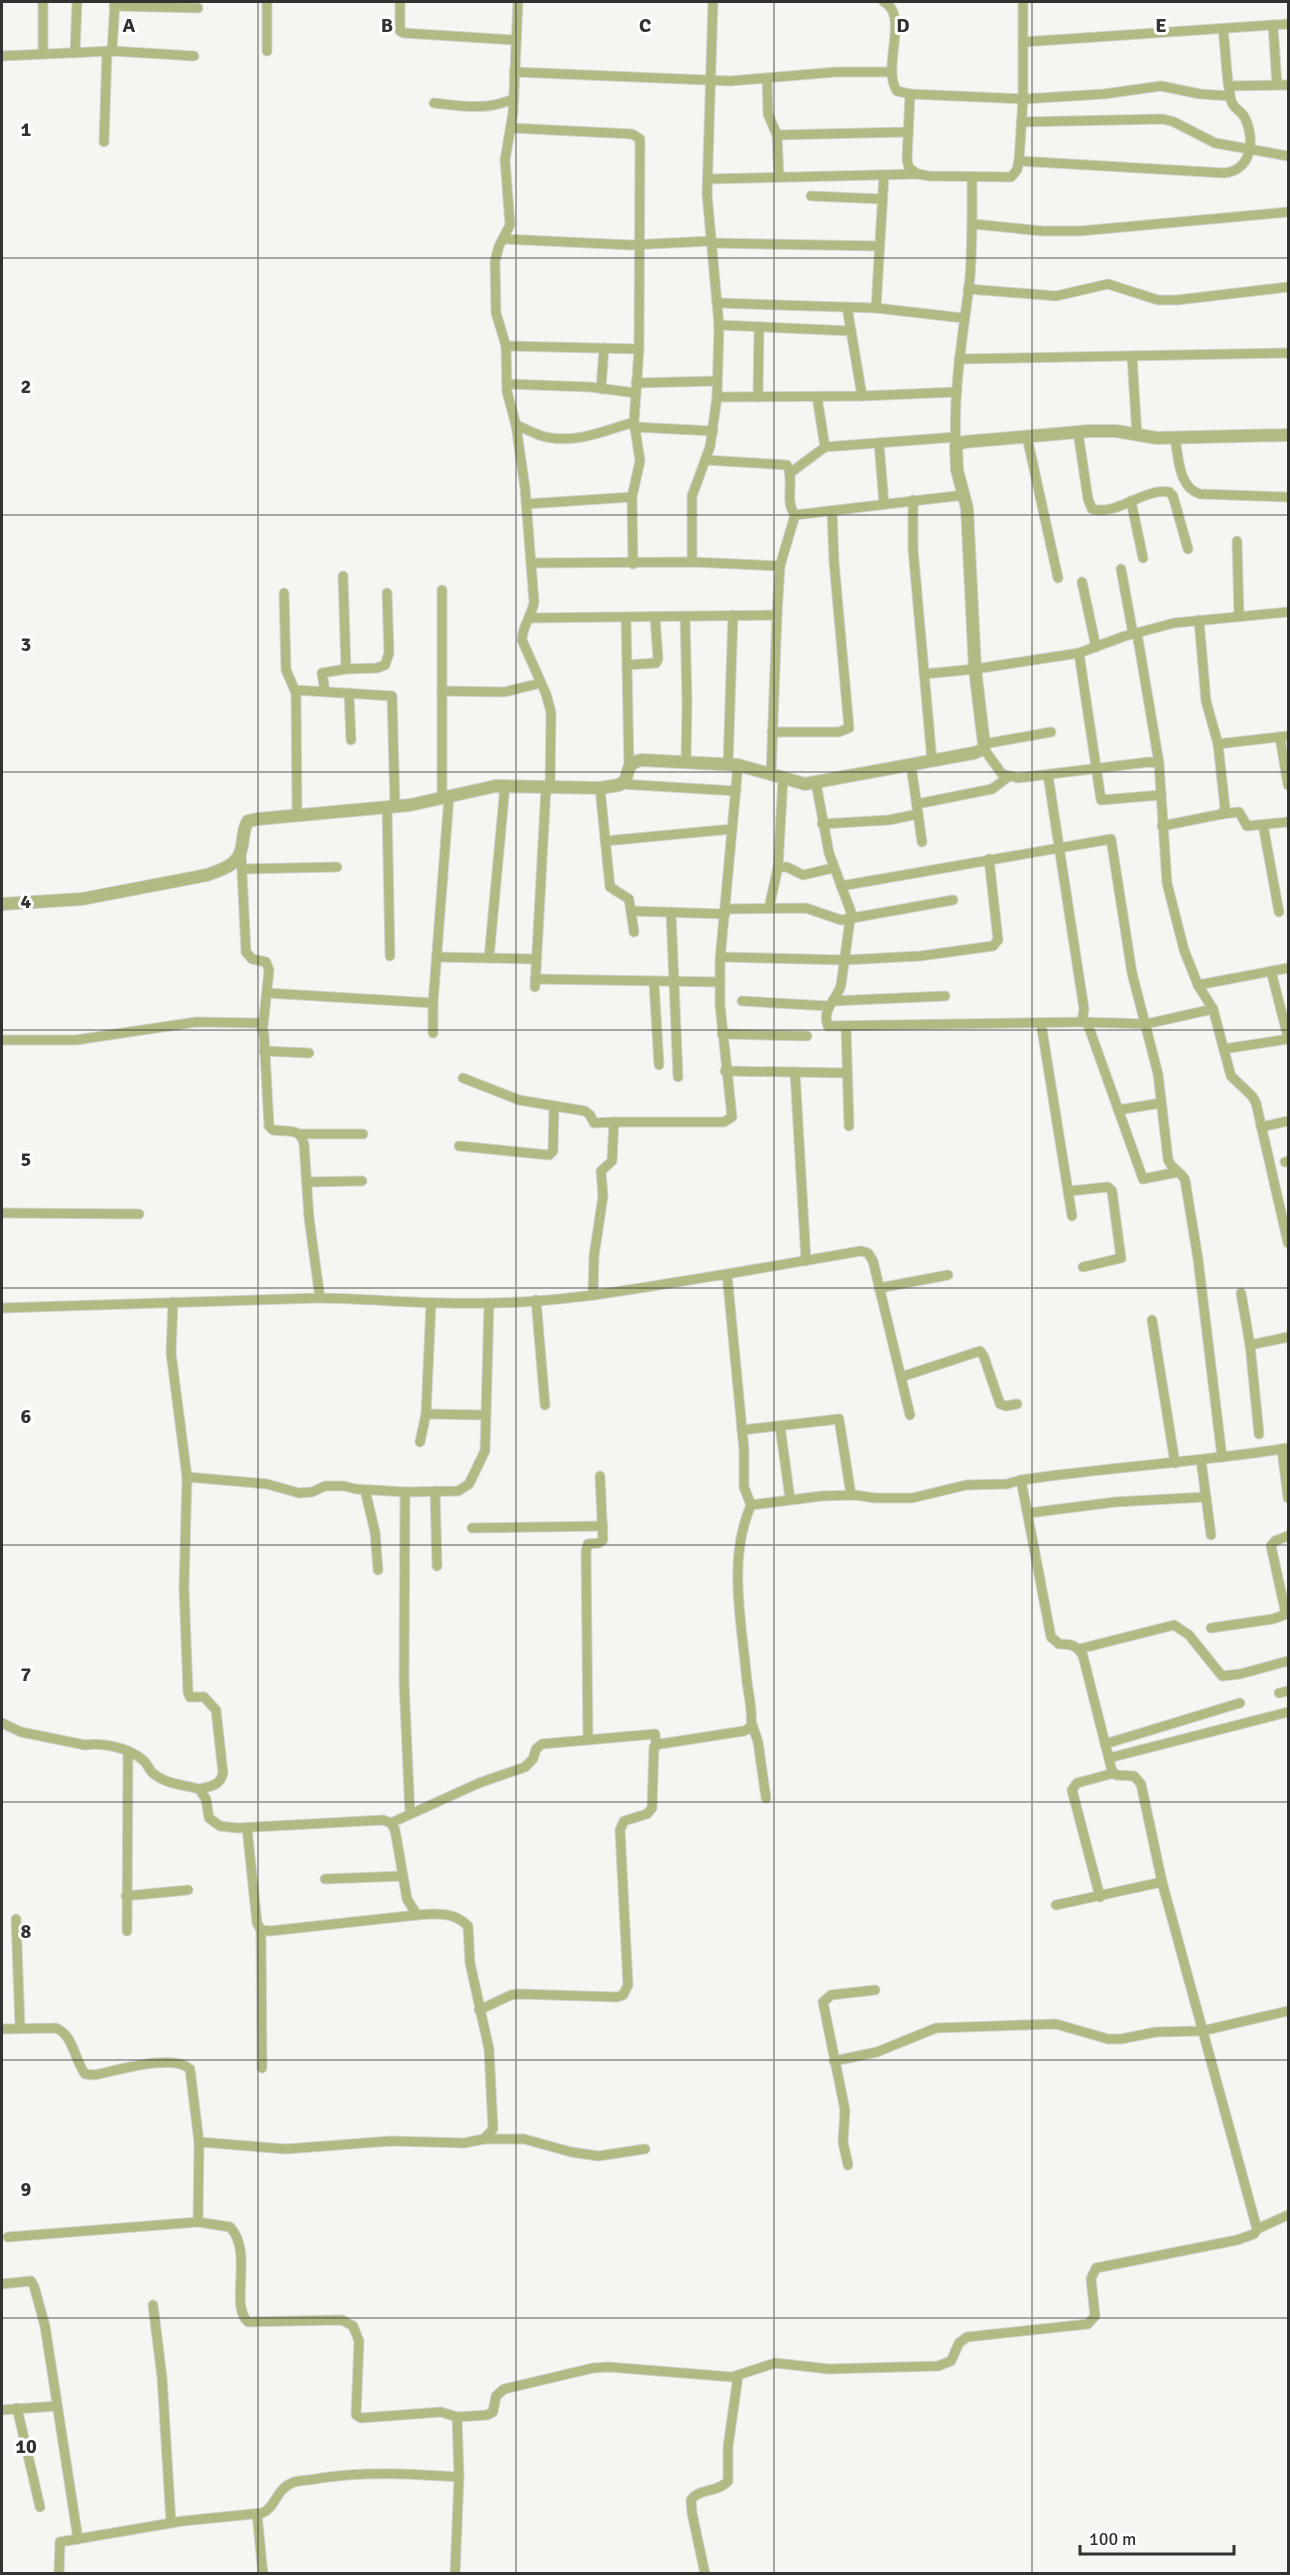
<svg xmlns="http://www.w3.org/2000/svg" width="1290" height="2575" font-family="Signika,sans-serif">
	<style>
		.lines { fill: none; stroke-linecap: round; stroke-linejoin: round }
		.minor-casing { stroke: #d2d3cf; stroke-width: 11 }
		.tertiary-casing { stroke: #d2d3cf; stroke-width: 14 }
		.minor { stroke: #afbb82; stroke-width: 9 }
		.tertiary { stroke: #afbb82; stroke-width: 12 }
		.grid { fill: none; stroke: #323331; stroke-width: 1.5; stroke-opacity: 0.55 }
		.grid-label { font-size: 20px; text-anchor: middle; font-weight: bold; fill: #323331; stroke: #fff; stroke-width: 6; stroke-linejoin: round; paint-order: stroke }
	</style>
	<rect width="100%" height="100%" fill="#f5f6f2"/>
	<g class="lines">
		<!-- minor casing -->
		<g class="minor-casing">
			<g id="minor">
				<path d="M 43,2 L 43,54"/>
				<path d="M 400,2 L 400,31 L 404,33 L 515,40"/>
				<path d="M 518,2 L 513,113 L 505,160 L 510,225 L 499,246 L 495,261 L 496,313 L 506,346 L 507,392 L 516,425 L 525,488 L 534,602 C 532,615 522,627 522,640 L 546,694 L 551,712 L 550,789"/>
				<path d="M 884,2 C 910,15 881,68 897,91 L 910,94 L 1023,99 L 1104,94 L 1161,86 L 1200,94 L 1230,96"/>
				<path d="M 114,6 L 198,8"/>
				<path d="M 1273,25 L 1277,85"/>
				<path d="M 1023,42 L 1288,24"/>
				<path d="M 112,51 L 115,2"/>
				<path d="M 267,51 L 267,2"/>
				<path d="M 75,53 L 77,2"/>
				<path d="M 2,56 L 112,51 L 194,56"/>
				<path d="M 514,72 L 730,81 L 836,72 L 891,72"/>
				<path d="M 767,79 L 768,114 L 777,135 L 779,177"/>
				<path d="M 1229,86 L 1288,85"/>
				<path d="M 910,94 L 907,160 L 909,168 L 918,174 L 929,176 L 1011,177 L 1017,170 L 1019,161 L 1023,99 L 1023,2"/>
				<path d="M 434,103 C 461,106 486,111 513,99"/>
				<path d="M 1021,122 L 1163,119 L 1174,122 L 1215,143 L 1288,156"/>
				<path d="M 511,128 L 632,134 L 640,139 L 639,349 L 634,422 L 640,461 L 632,497 L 633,564"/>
				<path d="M 777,135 L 908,132"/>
				<path d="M 104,142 L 107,51"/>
				<path d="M 1019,161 L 1224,173 C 1252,170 1255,140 1245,118 C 1241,110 1233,109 1231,100 C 1226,77 1226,52 1223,29"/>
				<path d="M 708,179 L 918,174"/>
				<path d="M 811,196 L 882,199"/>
				<path d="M 973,224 L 1042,231 L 1080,231 L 1288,212"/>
				<path d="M 504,239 L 631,245 L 711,241"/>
				<path d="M 711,243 L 878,246"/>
				<path d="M 968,289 L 1056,296 L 1108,284 L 1158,300 L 1177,300 L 1288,287"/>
				<path d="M 718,303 L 876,308 L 963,318"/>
				<path d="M 847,307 L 862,396"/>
				<path d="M 876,308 L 884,175"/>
				<path d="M 719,325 L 851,331"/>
				<path d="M 506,346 L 639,349"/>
				<path d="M 1132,356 L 1137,436"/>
				<path d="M 959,359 L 1288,353"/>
				<path d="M 636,383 L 717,381"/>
				<path d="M 507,384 L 590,387 L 636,393"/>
				<path d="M 601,389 L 604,348"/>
				<path d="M 717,397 L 862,396 L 957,392"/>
				<path d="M 758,397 L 759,327"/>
				<path d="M 817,397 L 825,447"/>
				<path d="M 516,425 C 524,428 533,433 542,436 C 572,445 605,431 634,422"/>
				<path d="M 634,427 L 713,431"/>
				<path d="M 1078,432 L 1088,499 L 1092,509 C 1118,516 1143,488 1169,492 L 1173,496 L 1188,549"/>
				<path d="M 1027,437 L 1058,578"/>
				<path d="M 1175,439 C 1179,458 1178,487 1200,494 L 1288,497"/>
				<path d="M 879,443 L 884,504"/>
				<path d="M 956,446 C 953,393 962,340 969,287 C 973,250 972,214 972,177"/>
				<path d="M 705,460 L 787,465 C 795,480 784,501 795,515 L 964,495"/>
				<path d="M 790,473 L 825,447 L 956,437"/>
				<path d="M 913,500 L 913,549 L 932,761"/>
				<path d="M 1131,501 L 1143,558"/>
				<path d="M 526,504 L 632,497"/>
				<path d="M 1237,541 L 1239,616"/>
				<path d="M 692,562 L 692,496 L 710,447 L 717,397 L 719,325 L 707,194 L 713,2"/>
				<path d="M 531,563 L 692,562 L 780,566 L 795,515"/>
				<path d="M 1121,569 L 1133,634"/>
				<path d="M 1082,582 L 1096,647"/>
				<path d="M 442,590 L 442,798"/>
				<path d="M 284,593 L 286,670 L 296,693 L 297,815"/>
				<path d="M 777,615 L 780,566"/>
				<path d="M 685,616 L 687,701 L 686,763"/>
				<path d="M 529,618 L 777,615 L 771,775"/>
				<path d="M 626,618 L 629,767"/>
				<path d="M 1137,633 L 1159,763"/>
				<path d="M 1079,653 L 1101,800 L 1161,795"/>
				<path d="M 627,665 L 656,663 L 658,659 L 655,617"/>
				<path d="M 346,669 L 377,668 L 385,665 L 389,653 L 387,593"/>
				<path d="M 924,674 L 975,669 L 1079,653 L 1125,636 L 1174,623 L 1288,612"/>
				<path d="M 295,690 L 392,696 L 395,806"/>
				<path d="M 325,691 L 322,673 L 346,669 L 343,576"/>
				<path d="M 442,691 L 504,692 L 541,683"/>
				<path d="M 349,693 L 351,740"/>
				<path d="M 772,732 L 839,732 L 849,728 L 834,562 L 832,512"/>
				<path d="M 1280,737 L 1288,785"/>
				<path d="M 984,744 L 1051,732"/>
				<path d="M 1218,744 L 1288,736"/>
				<path d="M 984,749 L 1002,774 L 1018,778 L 1149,762 L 1159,763 L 1167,883 L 1184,950 L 1198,985 L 1213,1009 L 1231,1076 L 1252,1096 L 1256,1103 L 1288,1243"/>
				<path d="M 728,765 L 733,615"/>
				<path d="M 911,765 L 922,842"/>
				<path d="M 816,783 L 829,853 L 851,912 L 841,985 C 837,1000 821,1009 828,1026 L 1082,1022 L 1084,1009 L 1048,775"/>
				<path d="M 620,784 L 736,791"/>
				<path d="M 600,788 L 610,887 L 629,899 L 634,932"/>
				<path d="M 917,804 L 992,789 L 1008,777"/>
				<path d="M 387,807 L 390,956"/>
				<path d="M 1222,814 L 1239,812 L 1247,826 L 1288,822"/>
				<path d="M 822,824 L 889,820 L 918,814"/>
				<path d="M 1263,825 L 1279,912"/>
				<path d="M 1162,826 L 1222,814 L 1225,808 L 1218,744 L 1206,701 L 1199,620"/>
				<path d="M 605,841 L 732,829"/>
				<path d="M 241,852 L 246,952 L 252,959 L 266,962 L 269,970 L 263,1027"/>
				<path d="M 778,867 L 783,779"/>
				<path d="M 242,869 L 337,867"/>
				<path d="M 841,886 L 1111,839 L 1132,973 L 1158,1074 L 1168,1159 C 1171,1170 1181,1171 1185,1180 L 1198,1259 L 1222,1457"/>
				<path d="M 769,908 L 778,867 L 787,867 L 803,875 L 833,868"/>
				<path d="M 725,909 L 806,908 L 841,920 L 953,900"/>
				<path d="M 631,911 L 725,914"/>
				<path d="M 671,912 L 678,1077"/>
				<path d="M 437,957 L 536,959"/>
				<path d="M 721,957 L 845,960 L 920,956 L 993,946 L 998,940 L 989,859"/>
				<path d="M 489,958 L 505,786"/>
				<path d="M 1271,971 L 1288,1037"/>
				<path d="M 535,979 L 720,982"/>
				<path d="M 654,983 L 659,1065"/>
				<path d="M 1198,985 L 1288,968"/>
				<path d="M 535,987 L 546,788"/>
				<path d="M 267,993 L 433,1003"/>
				<path d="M 742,1001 L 828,1006"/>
				<path d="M 833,1001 L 945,996"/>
				<path d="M 1082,1022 L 1146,1024 L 1213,1009"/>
				<path d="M 1087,1022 L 1143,1179 L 1178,1172"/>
				<path d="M 1041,1023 L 1072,1216"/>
				<path d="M 846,1027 L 849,1126"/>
				<path d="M 433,1033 L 433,1003 L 449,797"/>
				<path d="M 722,1034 L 807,1036"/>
				<path d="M 2,1040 L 76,1040 L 196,1022 L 260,1023 L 264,1034 L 269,1126 L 273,1130 C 287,1132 300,1127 304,1144 L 309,1218 L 320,1298 C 378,1299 435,1305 493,1303 C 572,1302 649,1286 727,1274 L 744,1450 L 744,1487 L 751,1505 C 727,1560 742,1623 747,1682 C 749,1696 753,1713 751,1727 L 744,1731 L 660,1744 L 654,1747 L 652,1808 L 647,1814 L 624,1821 L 620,1830 L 628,1985 L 623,1995 L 617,1997 L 518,1994 L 511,1995 L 479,2010"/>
				<path d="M 1224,1049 L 1288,1039"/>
				<path d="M 264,1051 L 309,1053"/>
				<path d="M 725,1071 L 847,1073"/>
				<path d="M 795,1072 L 806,1261"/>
				<path d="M 463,1078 L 519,1100 L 585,1111 L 590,1115 L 594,1123 L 614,1122 L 612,1161 L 601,1171 L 603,1196 L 594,1256 L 593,1295"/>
				<path d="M 1118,1110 L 1161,1103"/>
				<path d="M 614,1122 L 724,1122 L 732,1117 L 720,1005 L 720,960 L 738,765"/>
				<path d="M 1261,1127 L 1288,1121"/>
				<path d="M 300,1134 L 363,1134"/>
				<path d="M 459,1146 L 549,1155 L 553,1151 L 554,1106"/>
				<path d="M 1285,1162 L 1288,1161"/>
				<path d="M 307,1182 L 362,1181"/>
				<path d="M 1069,1191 L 1108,1187 L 1112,1191 L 1121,1258 L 1083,1267"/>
				<path d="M 2,1213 L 139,1214"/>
				<path d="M 727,1274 L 861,1251 L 868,1253 L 873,1261 L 910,1415"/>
				<path d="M 879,1288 L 948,1275"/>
				<path d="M 1241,1293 L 1250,1345 L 1259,1434"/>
				<path d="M 536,1300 L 545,1405"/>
				<path d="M 173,1302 L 171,1353 L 187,1477 L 184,1588 L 188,1692 L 190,1697 L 204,1697 L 216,1710 L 223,1773 C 220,1786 211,1786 199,1789"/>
				<path d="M 2,1308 L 320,1298"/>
				<path d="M 1152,1320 L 1175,1463"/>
				<path d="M 1250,1345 L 1288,1337"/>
				<path d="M 901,1377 L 980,1351 L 984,1357 L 1000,1404 L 1006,1406 L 1017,1404"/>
				<path d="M 426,1414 L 485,1415"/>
				<path d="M 780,1426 L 790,1499"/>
				<path d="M 742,1430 L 839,1419 L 851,1495"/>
				<path d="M 420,1442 L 426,1414 L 431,1304"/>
				<path d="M 1282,1449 L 1288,1498"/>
				<path d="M 1201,1460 L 1211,1535"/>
				<path d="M 187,1477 L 267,1484 L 299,1493 L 312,1492 L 325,1486 L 344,1486 L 356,1489 L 405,1492 L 458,1491 L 469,1484 L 485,1451 L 489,1303"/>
				<path d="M 1021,1480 C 1110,1467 1200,1462 1288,1448"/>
				<path d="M 365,1490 L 375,1532 L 378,1570"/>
				<path d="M 435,1491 L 437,1566"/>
				<path d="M 405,1492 L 404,1682 L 410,1814"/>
				<path d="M 1029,1513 L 1115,1502 L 1206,1497"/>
				<path d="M 472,1528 L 603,1526"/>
				<path d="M 1211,1628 L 1273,1619 L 1284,1615 L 1285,1610 L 1271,1546 L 1275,1541 L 1288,1536"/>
				<path d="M 1079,1649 L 1174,1625 L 1189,1635 L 1222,1676 L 1240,1674 L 1288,1661"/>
				<path d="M 1279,1693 L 1288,1691"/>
				<path d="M 2,1723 L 21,1732 L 85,1745 C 103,1742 129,1748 143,1760 C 148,1764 149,1771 154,1774 C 166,1784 185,1785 199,1789 L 206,1799 L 209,1818 L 220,1826 L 237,1828 L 383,1820 L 391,1823 L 395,1830 L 407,1899 L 417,1915 C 436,1913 455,1912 468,1926 L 470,1963 L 489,2049 L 493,2129 L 484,2139 L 464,2143 L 391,2141 L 286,2149 L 199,2142 L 190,2069 C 173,2053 116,2071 94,2075 L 85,2074 C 74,2059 74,2036 56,2028 L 2,2029"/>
				<path d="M 752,1724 L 758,1742 L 766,1798"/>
				<path d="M 588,1740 L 586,1551 L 588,1544 L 599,1543 L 603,1540 L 600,1476"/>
				<path d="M 1105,1744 L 1240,1703"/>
				<path d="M 1109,1758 L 1288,1712"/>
				<path d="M 391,1823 L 479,1783 L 525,1767 L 533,1759 L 536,1749 L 542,1744 L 655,1734 L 656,1745"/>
				<path d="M 247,1828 L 257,1923 L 261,1930 L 270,1931 L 417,1915"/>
				<path d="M 325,1879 L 403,1876"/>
				<path d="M 126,1896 L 188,1890"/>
				<path d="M 1100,1897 L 1072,1790 L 1077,1783 L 1114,1773"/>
				<path d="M 1056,1905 L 1162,1882"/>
				<path d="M 16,1919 L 20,2028"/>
				<path d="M 261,1930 L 262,2068"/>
				<path d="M 127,1931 L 128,1751"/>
				<path d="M 834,2061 L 877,2052 L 936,2028 L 1056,2024 L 1108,2039 L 1121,2039 L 1156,2032 L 1202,2031 L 1288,2011"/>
				<path d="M 484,2139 L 524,2139 L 571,2152 L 598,2156 L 645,2149"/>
				<path d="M 199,2142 L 198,2222 L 230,2227 C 254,2252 229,2305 248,2322 L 342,2320 L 353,2326 L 359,2341 L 356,2415 L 361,2418 L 441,2412 L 457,2417 L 459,2477"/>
				<path d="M 848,2165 L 843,2142 L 845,2110 L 823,2002 L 831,1995 L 875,1990"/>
				<path d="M 1257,2229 L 1288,2215"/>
				<path d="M 8,2237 L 198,2222"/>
				<path d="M 2,2284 L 31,2281 L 34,2286 L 45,2326 L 78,2539"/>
				<path d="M 153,2305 L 162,2377 L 171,2523"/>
				<path d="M 17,2408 L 40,2507"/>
				<path d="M 2,2410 L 57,2406"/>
				<path d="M 457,2417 L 487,2415 L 493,2412 L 496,2396 L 504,2389 L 593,2368 L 609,2367 L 732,2377 L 775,2363 L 829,2369 L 938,2366 L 951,2361 L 959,2343 L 967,2337 L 1088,2324 L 1095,2316 L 1091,2279 L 1096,2268 L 1237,2240 L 1254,2234 L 1257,2229 L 1162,1882 L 1141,1784 L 1134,1776 L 1116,1775 L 1112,1771 L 1083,1656 C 1077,1645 1071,1644 1059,1644 L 1051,1637 L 1021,1480 L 1007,1484 L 966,1485 L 912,1498 L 875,1498 L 855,1495 L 822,1496 L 751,1505"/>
				<path d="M 257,2514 L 263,2574"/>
				<path d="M 59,2574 L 60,2542 L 183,2521 L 262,2513 C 276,2508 275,2489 294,2482 C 302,2480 312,2480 321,2478 C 367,2471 413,2474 459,2477 L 455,2574"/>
				<path d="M 705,2574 L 692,2513 L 691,2500 C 699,2488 718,2493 728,2481 L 728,2447 L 738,2376"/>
			</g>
		</g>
		<!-- tertiary casing -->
		<g class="tertiary-casing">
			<path id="tertiary" d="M 2,904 L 82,899 L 207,875 C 220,870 237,866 241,850 C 244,840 242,831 248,821 L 258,819 L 410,805 L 496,786 L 600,788 L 619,785 L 626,780 C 628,769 629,762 642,760 L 738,765 L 805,784 L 974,753 L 984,749 L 984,744 L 975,669 L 967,508 L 957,470 L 956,446 L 964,442 L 1089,431 L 1116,431 L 1157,438 L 1288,435"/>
		</g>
		<!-- minor -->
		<use href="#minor" class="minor"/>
		<!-- tertiary -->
		<use href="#tertiary" class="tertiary"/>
	</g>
	<!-- grid -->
	<path class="grid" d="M 258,2 L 258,2574M 516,2 L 516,2574M 774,2 L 774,2574M 1032,2 L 1032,2574M 2,258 L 1288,258M 2,515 L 1288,515M 2,772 L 1288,772M 2,1030 L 1288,1030M 2,1288 L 1288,1288M 2,1545 L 1288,1545M 2,1802 L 1288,1802M 2,2060 L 1288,2060M 2,2318 L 1288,2318"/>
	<g class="grid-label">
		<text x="129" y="32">A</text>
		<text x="387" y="32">B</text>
		<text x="645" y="32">C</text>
		<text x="903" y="32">D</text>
		<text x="1161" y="32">E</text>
		<text x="26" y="136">1</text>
		<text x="26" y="393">2</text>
		<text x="26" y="651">3</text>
		<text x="26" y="908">4</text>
		<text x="26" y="1166">5</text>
		<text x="26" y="1423">6</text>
		<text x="26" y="1681">7</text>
		<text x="26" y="1938">8</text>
		<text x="26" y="2196">9</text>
		<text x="26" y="2453">10</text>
	</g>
	<!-- border -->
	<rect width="1290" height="2575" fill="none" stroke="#323331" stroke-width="6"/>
	<!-- scale -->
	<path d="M1080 2545v9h154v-9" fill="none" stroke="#323331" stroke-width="3"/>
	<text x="1089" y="2545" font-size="18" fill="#323331" stroke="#ffffff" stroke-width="4.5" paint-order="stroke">100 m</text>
</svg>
